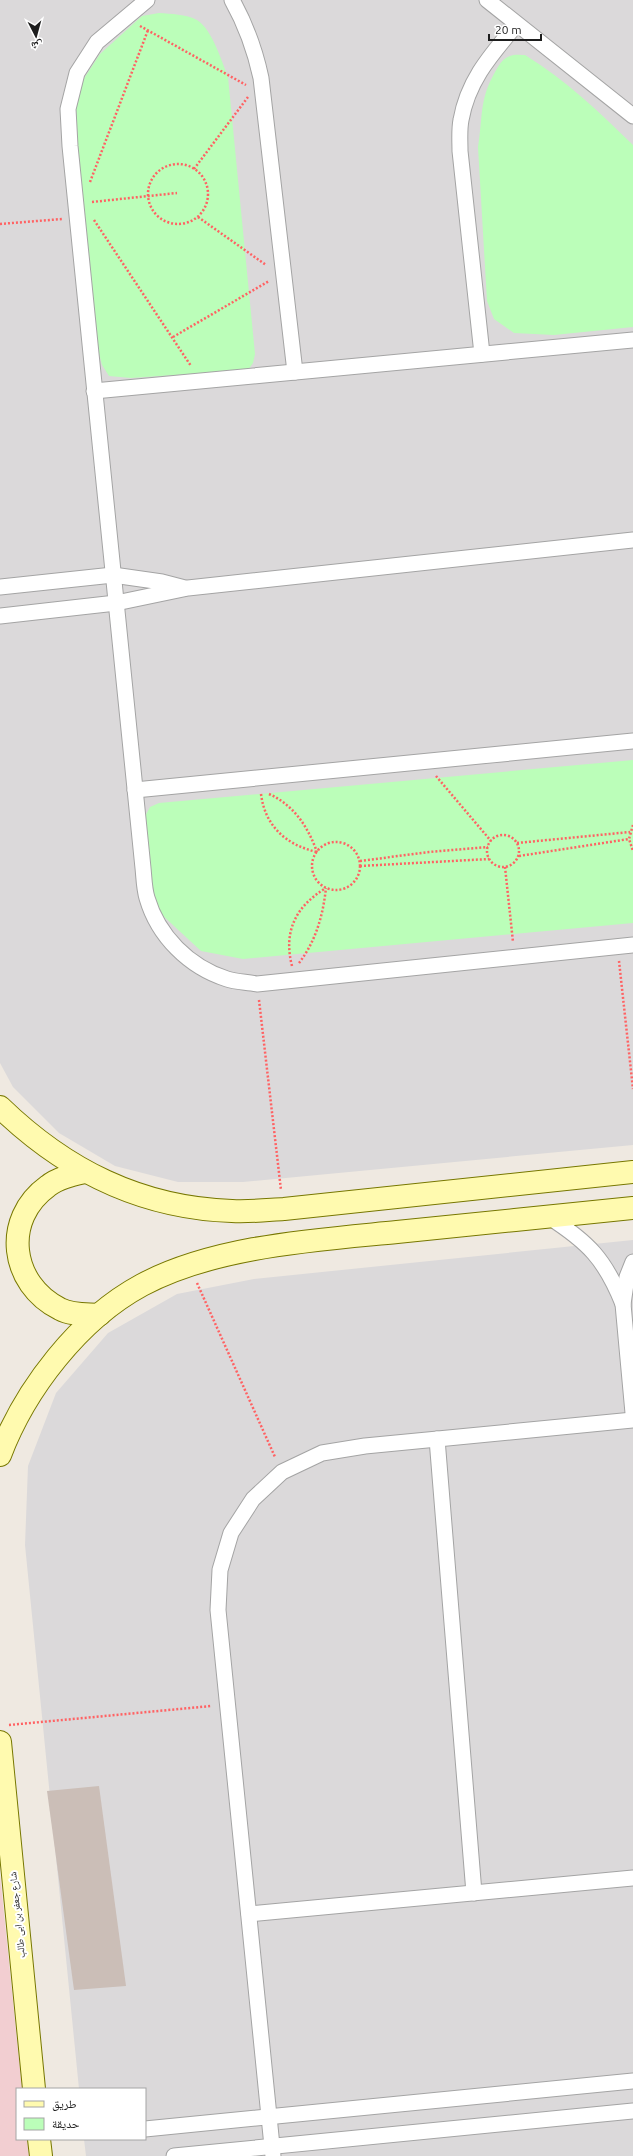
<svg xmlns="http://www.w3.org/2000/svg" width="633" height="2156" font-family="Ubuntu,'Noto Naskh Arabic',sans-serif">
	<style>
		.residential { fill: #dbd9da }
		.commercial { fill: #f2ced1 }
		.park { fill: #bbfeb9 }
		.building { fill: #cbbeb7 }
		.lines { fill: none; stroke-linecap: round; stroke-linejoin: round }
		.street-casing { stroke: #a4a4a4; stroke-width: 17 }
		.secondary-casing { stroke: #770; stroke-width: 24 }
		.path { stroke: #ff6263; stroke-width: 2.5; stroke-dasharray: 2 2; stroke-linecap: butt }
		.street { stroke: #fff; stroke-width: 15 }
		.secondary { stroke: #fffaaf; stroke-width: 22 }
		.labels { text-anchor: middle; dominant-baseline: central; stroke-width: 4; stroke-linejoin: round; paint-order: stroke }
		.street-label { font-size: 10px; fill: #1d1d1d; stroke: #fff }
	</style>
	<rect width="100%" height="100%" fill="#efe9e1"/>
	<!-- residential -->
	<g class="residential">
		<path d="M 0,0 L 633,0 L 633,1145 L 243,1182 L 178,1182 L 115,1166 L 59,1133 L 13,1087 L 0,1063 Z"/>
		<path d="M 633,1240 L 633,2156 L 86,2156 L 84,2139 L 145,2139 L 145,2089 L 79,2089 L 25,1545 L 28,1466 L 56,1393 L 108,1333 L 177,1294 L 254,1279 Z"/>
	</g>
	<!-- commercial -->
	<path class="commercial" d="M 0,1875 L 22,2089 L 17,2089 L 17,2139 L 27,2139 L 29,2156 L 0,2156 Z"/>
	<!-- park -->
	<g class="park">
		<path d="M 159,13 C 171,14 186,14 197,20 C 212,29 222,62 228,77 L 255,354 L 253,363 L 248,370 L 131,378 L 109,376 L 102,365 L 97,346 L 79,161 L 76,109 L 77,89 L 100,54 L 142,16 Z"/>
		<path d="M 525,55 C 566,80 599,112 633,145 L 633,327 L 554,335 L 514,333 L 494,319 L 487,301 L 478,147 C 483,117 479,100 495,72 C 499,65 502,59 510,56 C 514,54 521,55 525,55 Z"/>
		<path d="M 633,760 L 633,923 L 243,959 L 201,951 L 160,913 L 149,880 L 143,820 L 150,807 L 159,803 Z"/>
	</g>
	<!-- building -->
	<path class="building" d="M 99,1786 L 126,1986 L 74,1990 L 47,1791 Z"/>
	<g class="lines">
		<!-- street casing -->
		<g class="street-casing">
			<g id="street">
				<path d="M 147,0 L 97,42 L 77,73 L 68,109 L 70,146 L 143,868 C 144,877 144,888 147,898 C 158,936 189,967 227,979 C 236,982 247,982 257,984 L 633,945"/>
				<path d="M 232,0 C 246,25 255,50 261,78 L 295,372"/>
				<path d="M 487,0 L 633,116"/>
				<path d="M 482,354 L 460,151 C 460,141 459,130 461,120 C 468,80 491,55 516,25"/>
				<path d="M 94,391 L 633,340"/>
				<path d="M 0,587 L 113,575 L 162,582 L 185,588"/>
				<path d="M 0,616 L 116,603 L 188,588 L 633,540"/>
				<path d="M 135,790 L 633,741"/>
				<path d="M 549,1217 C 588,1242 605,1259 623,1304"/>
				<path d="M 633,1262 L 627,1277 L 623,1304 L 633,1413"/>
				<path d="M 437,1439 L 474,1893"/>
				<path d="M 249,1914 L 633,1878"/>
				<path d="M 145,2129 L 633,2081"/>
				<path d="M 174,2156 L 633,2111"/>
				<path d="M 273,2156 L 218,1610 L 220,1570 L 231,1533 L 253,1499 L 282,1472 L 322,1453 L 365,1446 L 633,1420"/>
			</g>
		</g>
		<!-- secondary casing -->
		<g class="secondary-casing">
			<g id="secondary">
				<path d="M 0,1107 C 65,1170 140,1208 232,1211 C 249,1212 267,1210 284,1209 L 633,1172"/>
				<path d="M 85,1172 C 72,1175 58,1178 48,1186 C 2,1219 10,1284 60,1309 C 71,1315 86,1314 99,1315"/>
				<path d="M 0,1455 C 25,1389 79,1319 142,1285 C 215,1246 316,1240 397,1232 C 476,1224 554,1216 633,1208"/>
				<path d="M 0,1742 L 34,2089"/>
				<path d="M 39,2139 L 41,2156"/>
			</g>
		</g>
		<!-- path -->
		<g class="path">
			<path d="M 140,26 L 246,85"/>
			<circle cx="178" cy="194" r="30"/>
			<path d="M 194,169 L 248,97"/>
			<path d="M 90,182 L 148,30"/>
			<path d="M 92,202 L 177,193"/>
			<path d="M 198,217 L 266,265"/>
			<path d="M 94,220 L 191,366"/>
			<path d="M 0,224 L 62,219"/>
			<path d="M 173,337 L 269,281"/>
			<path d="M 436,776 L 491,841"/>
			<path d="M 261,794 C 265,826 286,845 317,852"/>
			<path d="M 269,794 C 294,805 308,827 317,852"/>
			<path d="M 633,825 L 629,839 L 633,851"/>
			<circle cx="503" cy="851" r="16"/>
			<circle cx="336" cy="866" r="24"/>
			<path d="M 517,843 L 630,832"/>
			<path d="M 519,856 L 629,839"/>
			<path d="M 360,861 L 429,852 L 488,847"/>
			<path d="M 360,866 L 489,859"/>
			<path d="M 505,867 L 513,942"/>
			<path d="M 619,961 L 633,1089"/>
			<path d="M 299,963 C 316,941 323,915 326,888"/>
			<path d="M 292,966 C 283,931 296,906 326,888"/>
			<path d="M 259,1000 L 281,1190"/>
			<path d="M 197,1283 L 275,1457"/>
			<path d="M 9,1725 L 211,1706"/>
		</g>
		<!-- street -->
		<use href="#street" class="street"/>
		<!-- secondary -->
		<use href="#secondary" class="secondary"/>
	</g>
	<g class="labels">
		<!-- street labels -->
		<g class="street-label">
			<text transform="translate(17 1915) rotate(-96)">شارع جعفر بن ابى طالب</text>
		</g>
	</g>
	<!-- legend -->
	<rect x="16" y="2088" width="130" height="52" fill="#ffffff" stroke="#a5a5a5"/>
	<rect x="24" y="2101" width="20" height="6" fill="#fffaaf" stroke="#a5a5a5"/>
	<text x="52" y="2108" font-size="12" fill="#1d1d1d">طريق</text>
	<rect x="24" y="2118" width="20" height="12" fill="#bbfeb9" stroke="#a5a5a5"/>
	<text x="52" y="2128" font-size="12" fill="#1d1d1d">حديقة</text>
	<!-- north arrow -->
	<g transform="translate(36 36) rotate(174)" stroke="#ffffff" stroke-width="3" paint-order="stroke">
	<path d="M0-3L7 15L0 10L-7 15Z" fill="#1d1d1d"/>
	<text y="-6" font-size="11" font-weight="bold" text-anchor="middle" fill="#1d1d1d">ش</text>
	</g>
	<!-- scale -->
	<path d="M489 34v6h52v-6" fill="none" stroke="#1d1d1d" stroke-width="2"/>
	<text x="495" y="34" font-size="12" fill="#1d1d1d" stroke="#ffffff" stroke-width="3" paint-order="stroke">20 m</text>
</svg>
